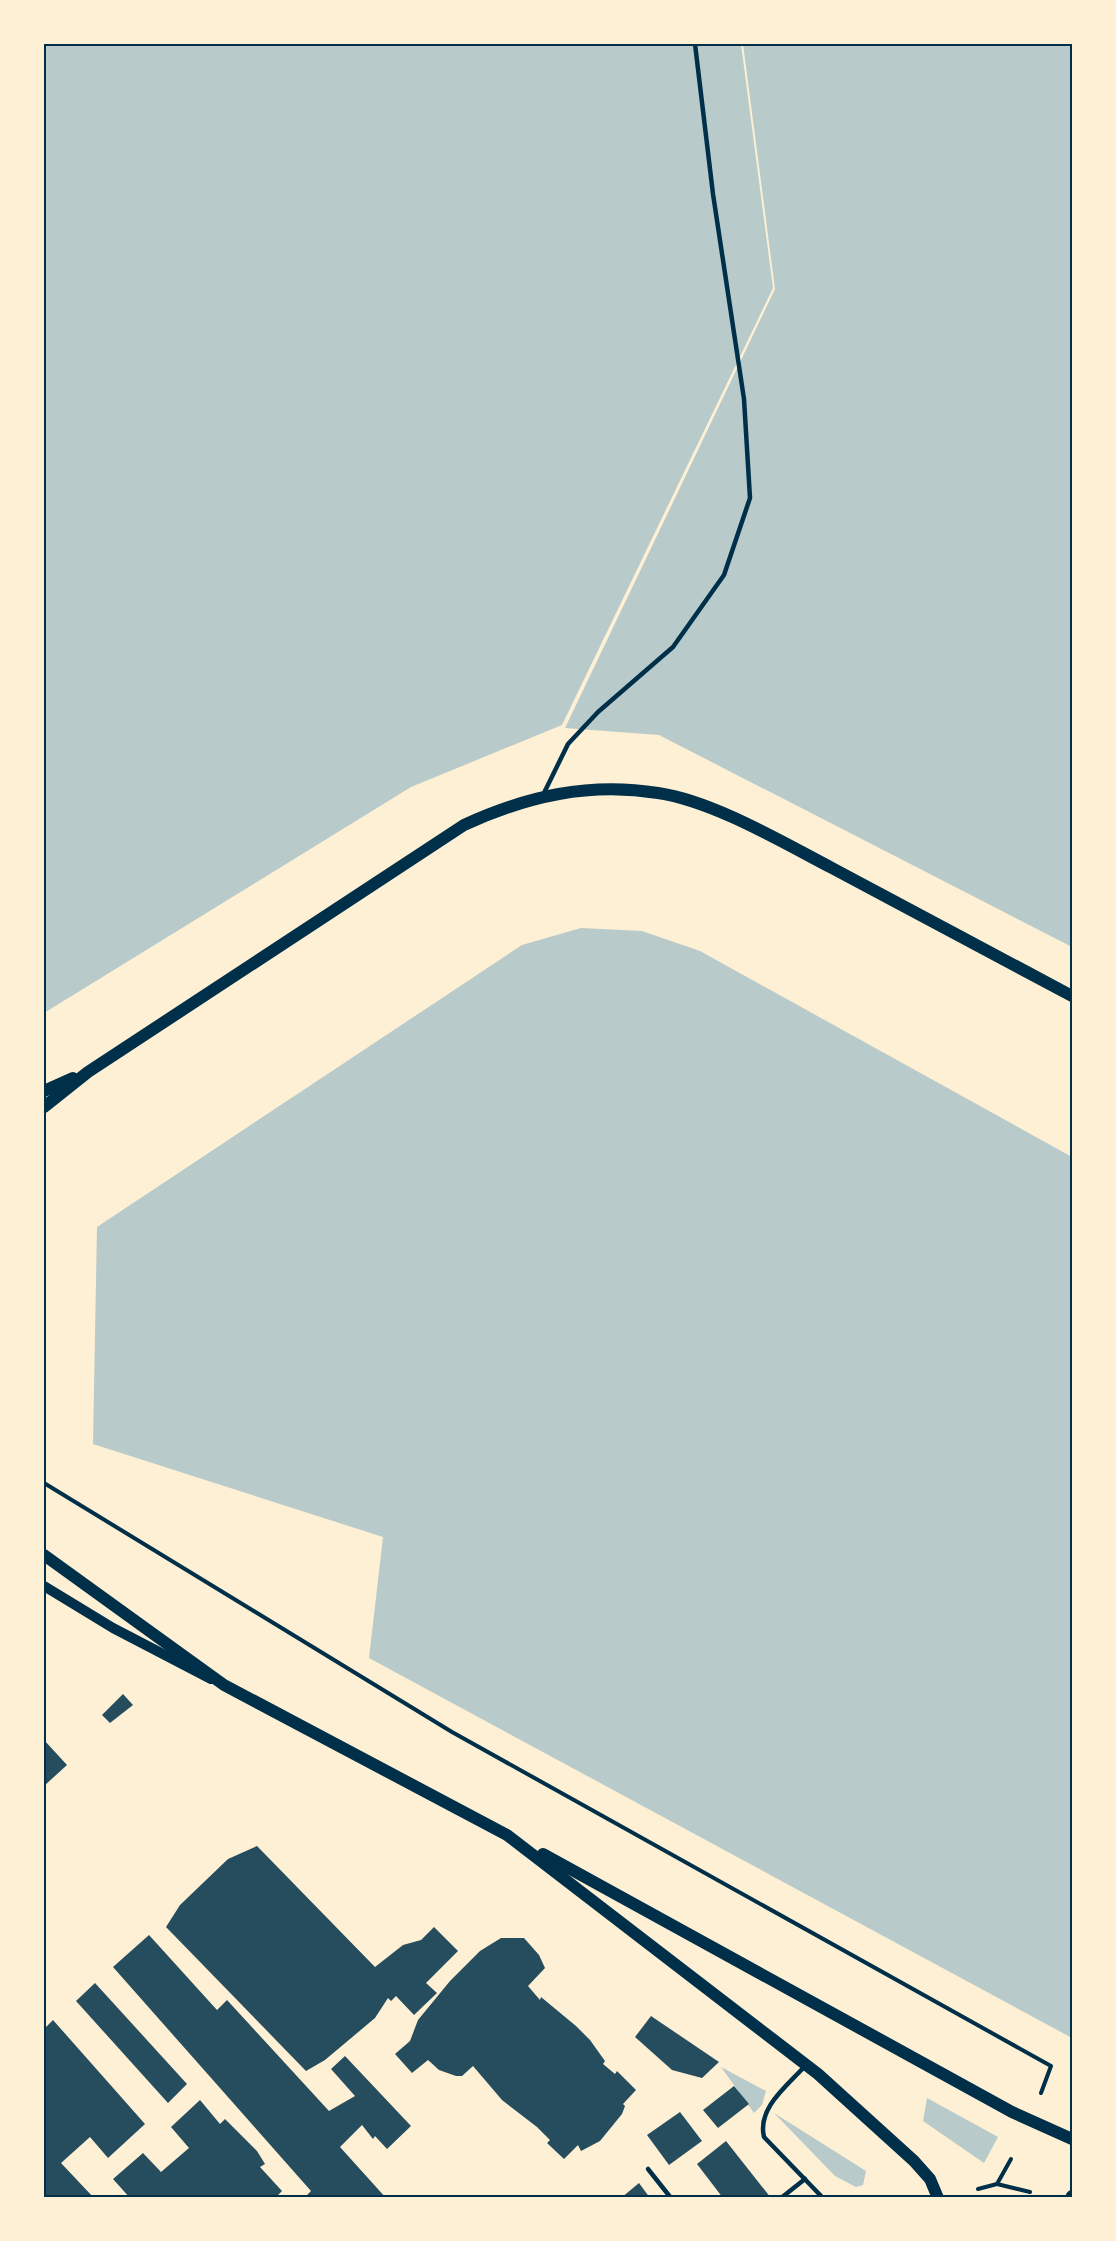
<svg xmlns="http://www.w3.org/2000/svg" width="1116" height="2241" font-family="'Asap Condensed',sans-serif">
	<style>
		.green { fill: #b9caca }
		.building { fill: #264d5e }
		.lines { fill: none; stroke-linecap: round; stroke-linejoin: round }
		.path { stroke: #003049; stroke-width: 4 }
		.service { stroke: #003049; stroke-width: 4.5 }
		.tertiary { stroke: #003049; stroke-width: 10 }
		.secondary { stroke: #003049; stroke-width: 12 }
		.neatline { fill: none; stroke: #003049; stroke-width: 2 }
	</style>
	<rect width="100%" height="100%" fill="#fdf0d5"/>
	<!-- green -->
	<g class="green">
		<path d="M 44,44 L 741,44 L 773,288 L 562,725 L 411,787 L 44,1013 Z"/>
		<path d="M 743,44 L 1072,44 L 1072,947 L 659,735 L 565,728 L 775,289 Z"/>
		<path d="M 581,928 L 642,931 L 700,951 L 1072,1157 L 1072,2038 L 369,1658 L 383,1537 L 93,1444 L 97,1227 L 522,945 Z"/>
		<path d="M 721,2067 L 766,2091 L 762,2105 L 754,2113 Z"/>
		<path d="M 927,2098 L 998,2137 L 984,2163 L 923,2121 Z"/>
		<path d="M 774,2113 L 866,2171 L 863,2185 L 856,2187 L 835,2176 Z"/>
	</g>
	<!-- building -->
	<g class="building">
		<path d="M 123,1694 L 133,1705 L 110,1723 L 102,1715 Z"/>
		<path d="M 44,1740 L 67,1765 L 44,1786 Z"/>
		<path d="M 257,1846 L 375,1967 L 403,1945 L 421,1940 L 434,1927 L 458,1951 L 426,1983 L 437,1993 L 414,2015 L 396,1996 L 391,2001 L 388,1998 L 375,2018 L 325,2060 L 306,2071 L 166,1927 L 180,1905 L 228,1859 Z"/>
		<path d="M 149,1935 L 217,2010 L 227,2000 L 329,2111 L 355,2096 L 331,2069 L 345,2056 L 411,2126 L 387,2149 L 375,2136 L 373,2139 L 362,2125 L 340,2147 L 386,2198 L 304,2198 L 311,2191 L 113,1967 Z"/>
		<path d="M 501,1938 L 524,1938 L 539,1955 L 545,1968 L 528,1986 L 540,2000 L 541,1997 L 576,2026 L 590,2040 L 605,2061 L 603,2064 L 615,2074 L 617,2071 L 636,2090 L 623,2104 L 625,2106 L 622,2114 L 600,2141 L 581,2151 L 578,2145 L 564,2159 L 547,2143 L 550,2140 L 537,2127 L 502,2100 L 473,2066 L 462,2076 L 456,2076 L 439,2070 L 428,2060 L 412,2073 L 395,2054 L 410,2041 L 418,2020 L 450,1981 L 480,1951 Z"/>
		<path d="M 95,1983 L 187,2084 L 168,2103 L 76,2001 Z"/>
		<path d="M 651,2016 L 719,2062 L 702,2078 L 672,2070 L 635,2037 Z"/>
		<path d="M 53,2020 L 145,2124 L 108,2158 L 90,2137 L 61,2163 L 94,2198 L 44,2198 L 44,2029 Z"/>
		<path d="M 734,2086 L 749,2104 L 718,2128 L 703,2110 Z"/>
		<path d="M 200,2100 L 220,2124 L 225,2119 L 257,2151 L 265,2164 L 260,2167 L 282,2191 L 275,2198 L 130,2198 L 113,2179 L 143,2153 L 161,2172 L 189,2148 L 171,2127 Z"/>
		<path d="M 680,2112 L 702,2141 L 669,2165 L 647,2135 Z"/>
		<path d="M 726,2141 L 771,2198 L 723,2198 L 697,2164 Z"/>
		<path d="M 639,2183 L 650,2198 L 621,2198 Z"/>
	</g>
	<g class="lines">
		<!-- path -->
		<g class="path">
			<path d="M 44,1483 L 452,1732 L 1051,2066 L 1041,2093"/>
			<path d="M 997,2184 L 1011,2159"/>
			<path d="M 978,2189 L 997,2184 L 1030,2192"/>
		</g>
		<!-- service -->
		<g class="service">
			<path d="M 543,795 L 568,744 L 598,712 L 673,647 L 724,575 L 750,498 L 744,399 L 713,194 L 695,44"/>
			<path d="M 805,2066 C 787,2086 757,2108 764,2137 L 823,2198"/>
			<path d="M 648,2169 L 671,2198"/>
			<path d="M 781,2198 L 805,2179"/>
		</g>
		<!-- tertiary -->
		<path class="tertiary" d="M 44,1586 L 113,1628 L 211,1679"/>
		<!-- secondary -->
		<g class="secondary">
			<path d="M 44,1091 L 73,1078"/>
			<path d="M 44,1107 L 88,1072 L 464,825 C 527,796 589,782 658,793 C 713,801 782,842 832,868 C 912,911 992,953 1072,996"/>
			<path d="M 44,1555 L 224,1685 L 507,1835 L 818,2074 L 914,2161 L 930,2179 L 938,2198"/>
			<path d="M 543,1854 L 1012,2112 L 1072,2139"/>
			<path d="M 1071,2198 L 1072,2196"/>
		</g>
	</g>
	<!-- border -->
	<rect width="1116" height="2241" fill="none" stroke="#fdf0d5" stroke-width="90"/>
	<rect x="45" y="45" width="1026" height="2151" class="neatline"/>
</svg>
